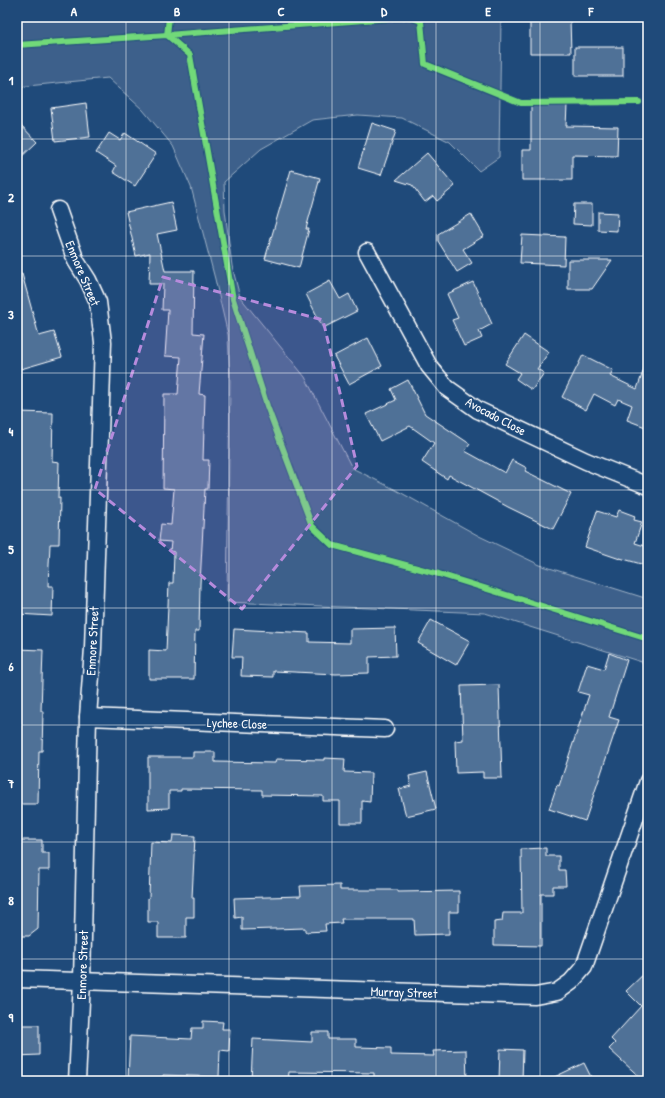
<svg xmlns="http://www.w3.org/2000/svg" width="665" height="1098" font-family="'Patrick Hand',sans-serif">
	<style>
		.green { fill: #3c618b; stroke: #9eb0c5 }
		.building { fill: #507197; stroke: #fff }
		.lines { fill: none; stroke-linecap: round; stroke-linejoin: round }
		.minor-casing { stroke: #fff; stroke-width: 19 }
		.minor { stroke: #1f4a7a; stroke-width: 16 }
		.cycleway-casing { stroke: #1f4a7a; stroke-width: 8 }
		.cycleway { stroke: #71d979; stroke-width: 6 }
		.marked { fill: #b68bdc; fill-opacity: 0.2; stroke: #b68bdc; stroke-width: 3; stroke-dasharray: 8 5; stroke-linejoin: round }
		.grid { fill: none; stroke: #fff; stroke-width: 1; stroke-opacity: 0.55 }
		.labels { text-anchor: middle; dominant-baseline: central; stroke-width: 3; stroke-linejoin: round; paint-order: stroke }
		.street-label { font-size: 13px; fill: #fff; stroke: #1f4a7a }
		.neatline { fill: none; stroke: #fff; stroke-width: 1.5 }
		.grid-label { font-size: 13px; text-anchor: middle; font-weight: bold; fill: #fff }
	</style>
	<rect width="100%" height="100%" fill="#1f4a7a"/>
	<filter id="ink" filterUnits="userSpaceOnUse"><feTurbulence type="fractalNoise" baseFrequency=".025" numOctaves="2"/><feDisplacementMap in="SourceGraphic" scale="8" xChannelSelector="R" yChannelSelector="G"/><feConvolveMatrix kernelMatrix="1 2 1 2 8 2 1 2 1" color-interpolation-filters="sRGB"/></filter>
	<g filter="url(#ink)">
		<!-- green -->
		<path class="green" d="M 17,17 L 501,17 L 499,157 L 479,171 L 450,142 L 402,118 L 358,115 L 312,120 L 261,149 L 224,182 L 225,210 L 232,266 L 240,297 L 305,377 L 352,468 L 396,490 L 479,536 L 540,565 L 648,599 L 648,664 L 485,613 L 227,602 L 230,381 L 228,335 L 215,279 L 191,187 L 173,146 L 143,110 L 108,78 L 17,87 Z"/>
		<!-- building -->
		<g class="building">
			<path d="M 530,19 L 570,19 L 571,53 L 530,53 Z"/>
			<rect x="575" y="47" width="48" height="29"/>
			<path d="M 86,103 L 90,137 L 55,141 L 51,108 Z"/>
			<path d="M 531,105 L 567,105 L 566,126 L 618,127 L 617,156 L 572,155 L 572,180 L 522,180 L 522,150 L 531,150 Z"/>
			<path d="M 17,121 L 37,142 L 17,161 Z"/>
			<path d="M 372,123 L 396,131 L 381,175 L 358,168 Z"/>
			<path d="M 109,133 L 120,140 L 125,133 L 156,154 L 135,186 L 113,172 L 116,166 L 96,153 Z"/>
			<path d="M 427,153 L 455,186 L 437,201 L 433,196 L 425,202 L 412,185 L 396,180 Z"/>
			<path d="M 291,170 L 320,178 L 306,229 L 309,229 L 299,268 L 265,259 Z"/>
			<path d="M 171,202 L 177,230 L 157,234 L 165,271 L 194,271 L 193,333 L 204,334 L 199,394 L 205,395 L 203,460 L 209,460 L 208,489 L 205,489 L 200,584 L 199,631 L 195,631 L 194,679 L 149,679 L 149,650 L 166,651 L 169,583 L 173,583 L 174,552 L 170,551 L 171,542 L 159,541 L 161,524 L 171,525 L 174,489 L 163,488 L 164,394 L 178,394 L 181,357 L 165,356 L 168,310 L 162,310 L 163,284 L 149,284 L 150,253 L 136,256 L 126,212 Z"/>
			<path d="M 574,204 L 592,204 L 592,225 L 573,224 Z"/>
			<path d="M 598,212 L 618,213 L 617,231 L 598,230 Z"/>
			<path d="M 471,214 L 484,236 L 463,249 L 472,263 L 457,272 L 438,241 L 438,234 Z"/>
			<path d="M 522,235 L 565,237 L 564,265 L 520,263 Z"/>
			<path d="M 568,260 L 612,260 L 592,289 L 568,289 Z"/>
			<path d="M 22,274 L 39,336 L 54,332 L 62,357 L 21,369 L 17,357 L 17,275 Z"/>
			<path d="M 330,281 L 340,299 L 349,294 L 357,311 L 323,328 L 306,294 Z"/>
			<path d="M 473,282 L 492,324 L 479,331 L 482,338 L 464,346 L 452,320 L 458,318 L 447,294 Z"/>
			<path d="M 524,335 L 549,352 L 537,369 L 544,373 L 532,390 L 516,379 L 520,373 L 505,364 Z"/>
			<path d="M 368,338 L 382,366 L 349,384 L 334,356 Z"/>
			<path d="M 583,355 L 613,370 L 610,376 L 637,389 L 645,366 L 648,367 L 648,428 L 627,420 L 632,405 L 618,399 L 615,405 L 594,394 L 586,410 L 562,397 Z"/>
			<path d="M 408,380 L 425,414 L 470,444 L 465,451 L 505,473 L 512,460 L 527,468 L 525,471 L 571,494 L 553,529 L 508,507 L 449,475 L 447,479 L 422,462 L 434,443 L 410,426 L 380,441 L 366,414 L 396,400 L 391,389 Z"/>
			<path d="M 17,412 L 53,413 L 52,461 L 59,462 L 58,498 L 60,498 L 59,544 L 50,544 L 48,586 L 53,586 L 52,616 L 17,614 Z"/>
			<path d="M 619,510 L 635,516 L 634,520 L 642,522 L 635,543 L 648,547 L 648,566 L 620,558 L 620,559 L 585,547 L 597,511 L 616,517 Z"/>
			<path d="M 431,620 L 470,641 L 456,665 L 418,643 Z"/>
			<path d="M 395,628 L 396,656 L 369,657 L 369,673 L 336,674 L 273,671 L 273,677 L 241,676 L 242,657 L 232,657 L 234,629 L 309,633 L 309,642 L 350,643 L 350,629 Z"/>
			<path d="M 17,649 L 43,650 L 41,711 L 43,711 L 42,751 L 39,751 L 38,804 L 17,804 Z"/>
			<path d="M 609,653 L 627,660 L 609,717 L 619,720 L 585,821 L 549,809 L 557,785 L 559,786 L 589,695 L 578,692 L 587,664 L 604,669 Z"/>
			<path d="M 499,685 L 502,778 L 483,778 L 483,772 L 456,773 L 455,741 L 463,740 L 461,686 Z"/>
			<path d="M 193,752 L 215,752 L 215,762 L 275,763 L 276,759 L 324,760 L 324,758 L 345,759 L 344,772 L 371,773 L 370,802 L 362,801 L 362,823 L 340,823 L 340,801 L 323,801 L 323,796 L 262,795 L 262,790 L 181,789 L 181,791 L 169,791 L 169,808 L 148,809 L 148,757 L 193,757 Z"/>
			<path d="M 427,772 L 436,809 L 406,816 L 399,789 L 411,786 L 409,776 Z"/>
			<path d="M 173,835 L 195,836 L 192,898 L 194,898 L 194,917 L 186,917 L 186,938 L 158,938 L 158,922 L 148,922 L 148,898 L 149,898 L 151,842 L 172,843 Z"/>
			<path d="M 17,840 L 42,840 L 42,853 L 49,853 L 49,870 L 39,870 L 38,929 L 29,936 L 17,936 Z"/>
			<path d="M 546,848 L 546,856 L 559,856 L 559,870 L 565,870 L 566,886 L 553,886 L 553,894 L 541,894 L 541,946 L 494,945 L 494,922 L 502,921 L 503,913 L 522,913 L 521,849 Z"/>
			<path d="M 340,885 L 340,890 L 398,890 L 398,892 L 459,891 L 459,912 L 449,912 L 449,934 L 415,935 L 414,919 L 341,919 L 342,923 L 325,924 L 326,931 L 305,932 L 305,928 L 242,930 L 242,917 L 235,918 L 234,898 L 301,896 L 300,886 Z"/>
			<path d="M 648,970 L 648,1081 L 644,1081 L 609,1049 L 615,1043 L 611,1039 L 641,1006 L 626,991 Z"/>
			<path d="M 203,1021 L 223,1022 L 222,1029 L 230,1029 L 229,1051 L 220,1050 L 219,1077 L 163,1075 L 163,1081 L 128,1080 L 130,1036 L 191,1039 L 192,1028 L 203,1028 Z"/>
			<path d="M 17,1025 L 39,1025 L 39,1055 L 17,1056 Z"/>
			<path d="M 312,1032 L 328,1032 L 328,1039 L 356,1039 L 356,1047 L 391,1048 L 391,1055 L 434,1056 L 433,1051 L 466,1050 L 467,1081 L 374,1081 L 374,1073 L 289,1072 L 288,1081 L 251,1081 L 253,1039 L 312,1042 Z"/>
			<path d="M 500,1049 L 523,1050 L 522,1081 L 499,1081 Z"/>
			<path d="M 584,1063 L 593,1081 L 546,1081 Z"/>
		</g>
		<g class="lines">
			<!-- minor casing -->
			<g class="minor-casing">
				<g id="minor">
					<path d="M 58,210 L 76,261 L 88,280 L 98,302 L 103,342 L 93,648 L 88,717 L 82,981 L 77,1081"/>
					<path d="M 367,252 L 429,366 L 447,388 L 478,410 L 586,461 L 648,486"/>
					<path d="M 88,717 L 385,729"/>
					<path d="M 17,979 L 535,996 L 557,992 L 571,982 L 584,967 L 648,781"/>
				</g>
			</g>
			<!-- minor -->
			<use href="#minor" class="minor"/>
			<!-- cycleway casing -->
			<g class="cycleway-casing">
				<g id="cycleway">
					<path d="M 169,17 L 167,35 L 404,17"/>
					<path d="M 410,17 L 421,21 L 425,64 L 521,103 L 639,102"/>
					<path d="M 17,45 L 167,35 L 190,55 L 233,299 L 267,406 L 312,526 L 332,545 L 439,574 L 648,639"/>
				</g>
			</g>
			<!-- cycleway -->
			<use href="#cycleway" class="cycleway"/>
		</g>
	</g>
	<!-- marked area -->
	<path class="marked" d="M 163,277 L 323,320 L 357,466 L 242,609 L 95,489 Z"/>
	<!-- grid -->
	<path class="grid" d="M 126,17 L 126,1081M 229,17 L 229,1081M 332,17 L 332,1081M 436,17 L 436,1081M 540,17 L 540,1081M 17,139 L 648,139M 17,256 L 648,256M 17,373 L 648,373M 17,490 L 648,490M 17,608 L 648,608M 17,725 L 648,725M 17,842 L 648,842M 17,959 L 648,959"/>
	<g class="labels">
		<!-- street labels -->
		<g class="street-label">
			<text transform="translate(83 273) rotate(67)">Enmore Street</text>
			<text transform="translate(496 416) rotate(28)">Avocado Close</text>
			<text transform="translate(92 641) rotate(-87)">Enmore Street</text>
			<text transform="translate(237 723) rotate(2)">Lychee Close</text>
			<text transform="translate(82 965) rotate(-88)">Enmore Street</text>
			<text transform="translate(404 992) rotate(2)">Murray Street</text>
		</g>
	</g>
	<!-- margin -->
	<rect width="665" height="1098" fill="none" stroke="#1f4a7a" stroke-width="44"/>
	<rect x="22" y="22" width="621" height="1054" class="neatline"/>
	<g class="grid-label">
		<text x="74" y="16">A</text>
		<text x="177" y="16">B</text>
		<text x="281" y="16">C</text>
		<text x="384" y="16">D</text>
		<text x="488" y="16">E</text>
		<text x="591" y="16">F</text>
		<text x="11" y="85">1</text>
		<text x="11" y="202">2</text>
		<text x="11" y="319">3</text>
		<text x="11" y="436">4</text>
		<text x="11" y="554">5</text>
		<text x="11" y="671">6</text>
		<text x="11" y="788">7</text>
		<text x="11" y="905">8</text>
		<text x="11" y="1022">9</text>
	</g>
</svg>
